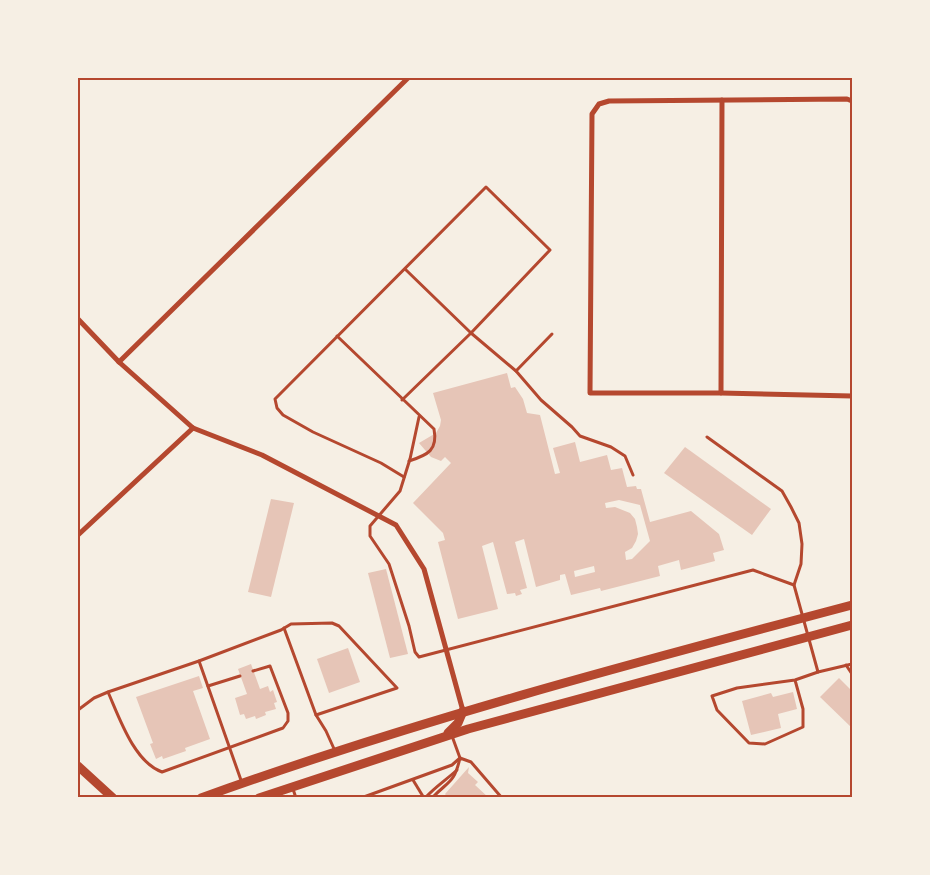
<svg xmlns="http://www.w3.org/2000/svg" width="930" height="875" font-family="'DM Sans',sans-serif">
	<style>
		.building { fill: #e6c5b7; fill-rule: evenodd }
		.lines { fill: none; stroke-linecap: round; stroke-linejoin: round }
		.service { stroke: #b5482f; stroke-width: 3 }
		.minor { stroke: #b5482f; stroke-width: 5 }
		.secondary { stroke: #b5482f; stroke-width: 9 }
		.primary { stroke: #b5482f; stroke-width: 9 }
		.neatline { fill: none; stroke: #b5482f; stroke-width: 2 }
	</style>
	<rect width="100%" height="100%" fill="#f6efe4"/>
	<!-- building -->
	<g class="building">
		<path d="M 507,373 L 511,388 L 515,387 L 523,399 L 527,413 L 540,415 L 555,474 L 560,473 L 553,448 L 575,442 L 580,462 L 607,455 L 611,470 L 622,468 L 627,487 L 636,486 L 637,489 L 641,489 L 650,522 L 691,511 L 719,534 L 724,550 L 713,553 L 715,561 L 681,570 L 679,560 L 658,566 L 660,576 L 601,591 L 600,588 L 571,595 L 565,574 L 560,575 L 560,580 L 536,587 L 524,539 L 515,542 L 527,588 L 520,590 L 522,594 L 516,596 L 515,593 L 507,594 L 493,542 L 482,546 L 498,609 L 458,619 L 438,542 L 445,540 L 443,533 L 413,503 L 451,463 L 445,457 L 441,461 L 431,457 L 419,443 L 436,433 L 440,426 L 441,420 L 433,393 ZM 619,500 L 640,505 L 650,541 L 632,559 L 626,560 L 625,552 L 632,548 L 636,541 L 638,534 L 637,527 L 635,519 L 630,513 L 615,507 L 606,508 L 605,503 ZM 594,566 L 595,572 L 575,577 L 574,571 Z"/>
		<path d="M 685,447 L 771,509 L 752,535 L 664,473 Z"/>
		<path d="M 271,499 L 294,503 L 271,597 L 248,592 Z"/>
		<path d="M 386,569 L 408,654 L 390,658 L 368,573 Z"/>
		<path d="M 348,648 L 360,682 L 329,693 L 317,659 Z"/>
		<path d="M 251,664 L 260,689 L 268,686 L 270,692 L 273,690 L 277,702 L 274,703 L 276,709 L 265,712 L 266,715 L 256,719 L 255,716 L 246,719 L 244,714 L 240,715 L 235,698 L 247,694 L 238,669 Z"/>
		<path d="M 199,676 L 203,688 L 193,691 L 210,739 L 185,748 L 186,751 L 163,759 L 162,756 L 156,759 L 150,744 L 153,743 L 136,697 Z"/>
		<path d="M 839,678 L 852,691 L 852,728 L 820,697 Z"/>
		<path d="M 793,692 L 797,709 L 778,714 L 781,728 L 751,735 L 742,701 L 771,693 L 773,697 Z"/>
		<path d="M 469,767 L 468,773 L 478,782 L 475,785 L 489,798 L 448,798 L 445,794 Z"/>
	</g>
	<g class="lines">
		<!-- service -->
		<g class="service">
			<path d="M 405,269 L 471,333 L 516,371 L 541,400 L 572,427 L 580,436 L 611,447 L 625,456 L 633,475"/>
			<path d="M 337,336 L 434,429 C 438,450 428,455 409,461"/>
			<path d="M 516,371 L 552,334"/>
			<path d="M 402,400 L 471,333 L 550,250 L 486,187 L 275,399 L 277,408 L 283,415 L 313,432 L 381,463 L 404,477"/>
			<path d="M 419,417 L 410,459 L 400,491 L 370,526 L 370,536 L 389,564 L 409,626 L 415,652 L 419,657 L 753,570 L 794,585"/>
			<path d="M 707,437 L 782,491 L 791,507 L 799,523 L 802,544 L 801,564 L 794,585 L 818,672 L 852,664"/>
			<path d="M 284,628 L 316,715 L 326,731 L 335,751"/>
			<path d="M 199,661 L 242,783"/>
			<path d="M 846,665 L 852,674"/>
			<path d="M 795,680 L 803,709 L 803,727 L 765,744 L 749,743 L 717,710 L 712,696 L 737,688 L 795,680 L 818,672"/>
			<path d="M 208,686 L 240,676"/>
			<path d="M 108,692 C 119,717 134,762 162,772 L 283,728 L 288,721 L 288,713 L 270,666 L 253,671"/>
			<path d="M 78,710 L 94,698 L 108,692 L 199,661 L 281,630 L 291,624 L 332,623 L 339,626 L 397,688 L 316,715"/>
			<path d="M 413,780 L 424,798"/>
			<path d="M 293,789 L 296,798"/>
			<path d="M 361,798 L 452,765 L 460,758 L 452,736"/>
			<path d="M 425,798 C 435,787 446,780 457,770"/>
			<path d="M 432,798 C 449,780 454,784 460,758 L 471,762 L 502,798"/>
		</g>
		<!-- minor -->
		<g class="minor">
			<path d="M 852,101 L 847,99 L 609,101 L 599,104 L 592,114 L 590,393 L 721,393 L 852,396"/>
			<path d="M 78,319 L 119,362 L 193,428 L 262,455 L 396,525 L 424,569 L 463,711"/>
			<path d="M 119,362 L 408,78"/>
			<path d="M 721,393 L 722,100"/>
			<path d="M 78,535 L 193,428"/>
		</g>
		<!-- secondary -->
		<path class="secondary" d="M 78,766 L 113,798"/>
		<!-- primary -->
		<g class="primary">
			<path d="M 448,733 L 458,723 L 463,711"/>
			<path d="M 201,798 C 414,721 633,663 852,605"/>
			<path d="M 259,798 L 468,729 L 852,625"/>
		</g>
	</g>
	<!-- border -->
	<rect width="930" height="875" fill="none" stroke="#f6efe4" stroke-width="158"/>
	<rect x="79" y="79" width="772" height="717" class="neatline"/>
</svg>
